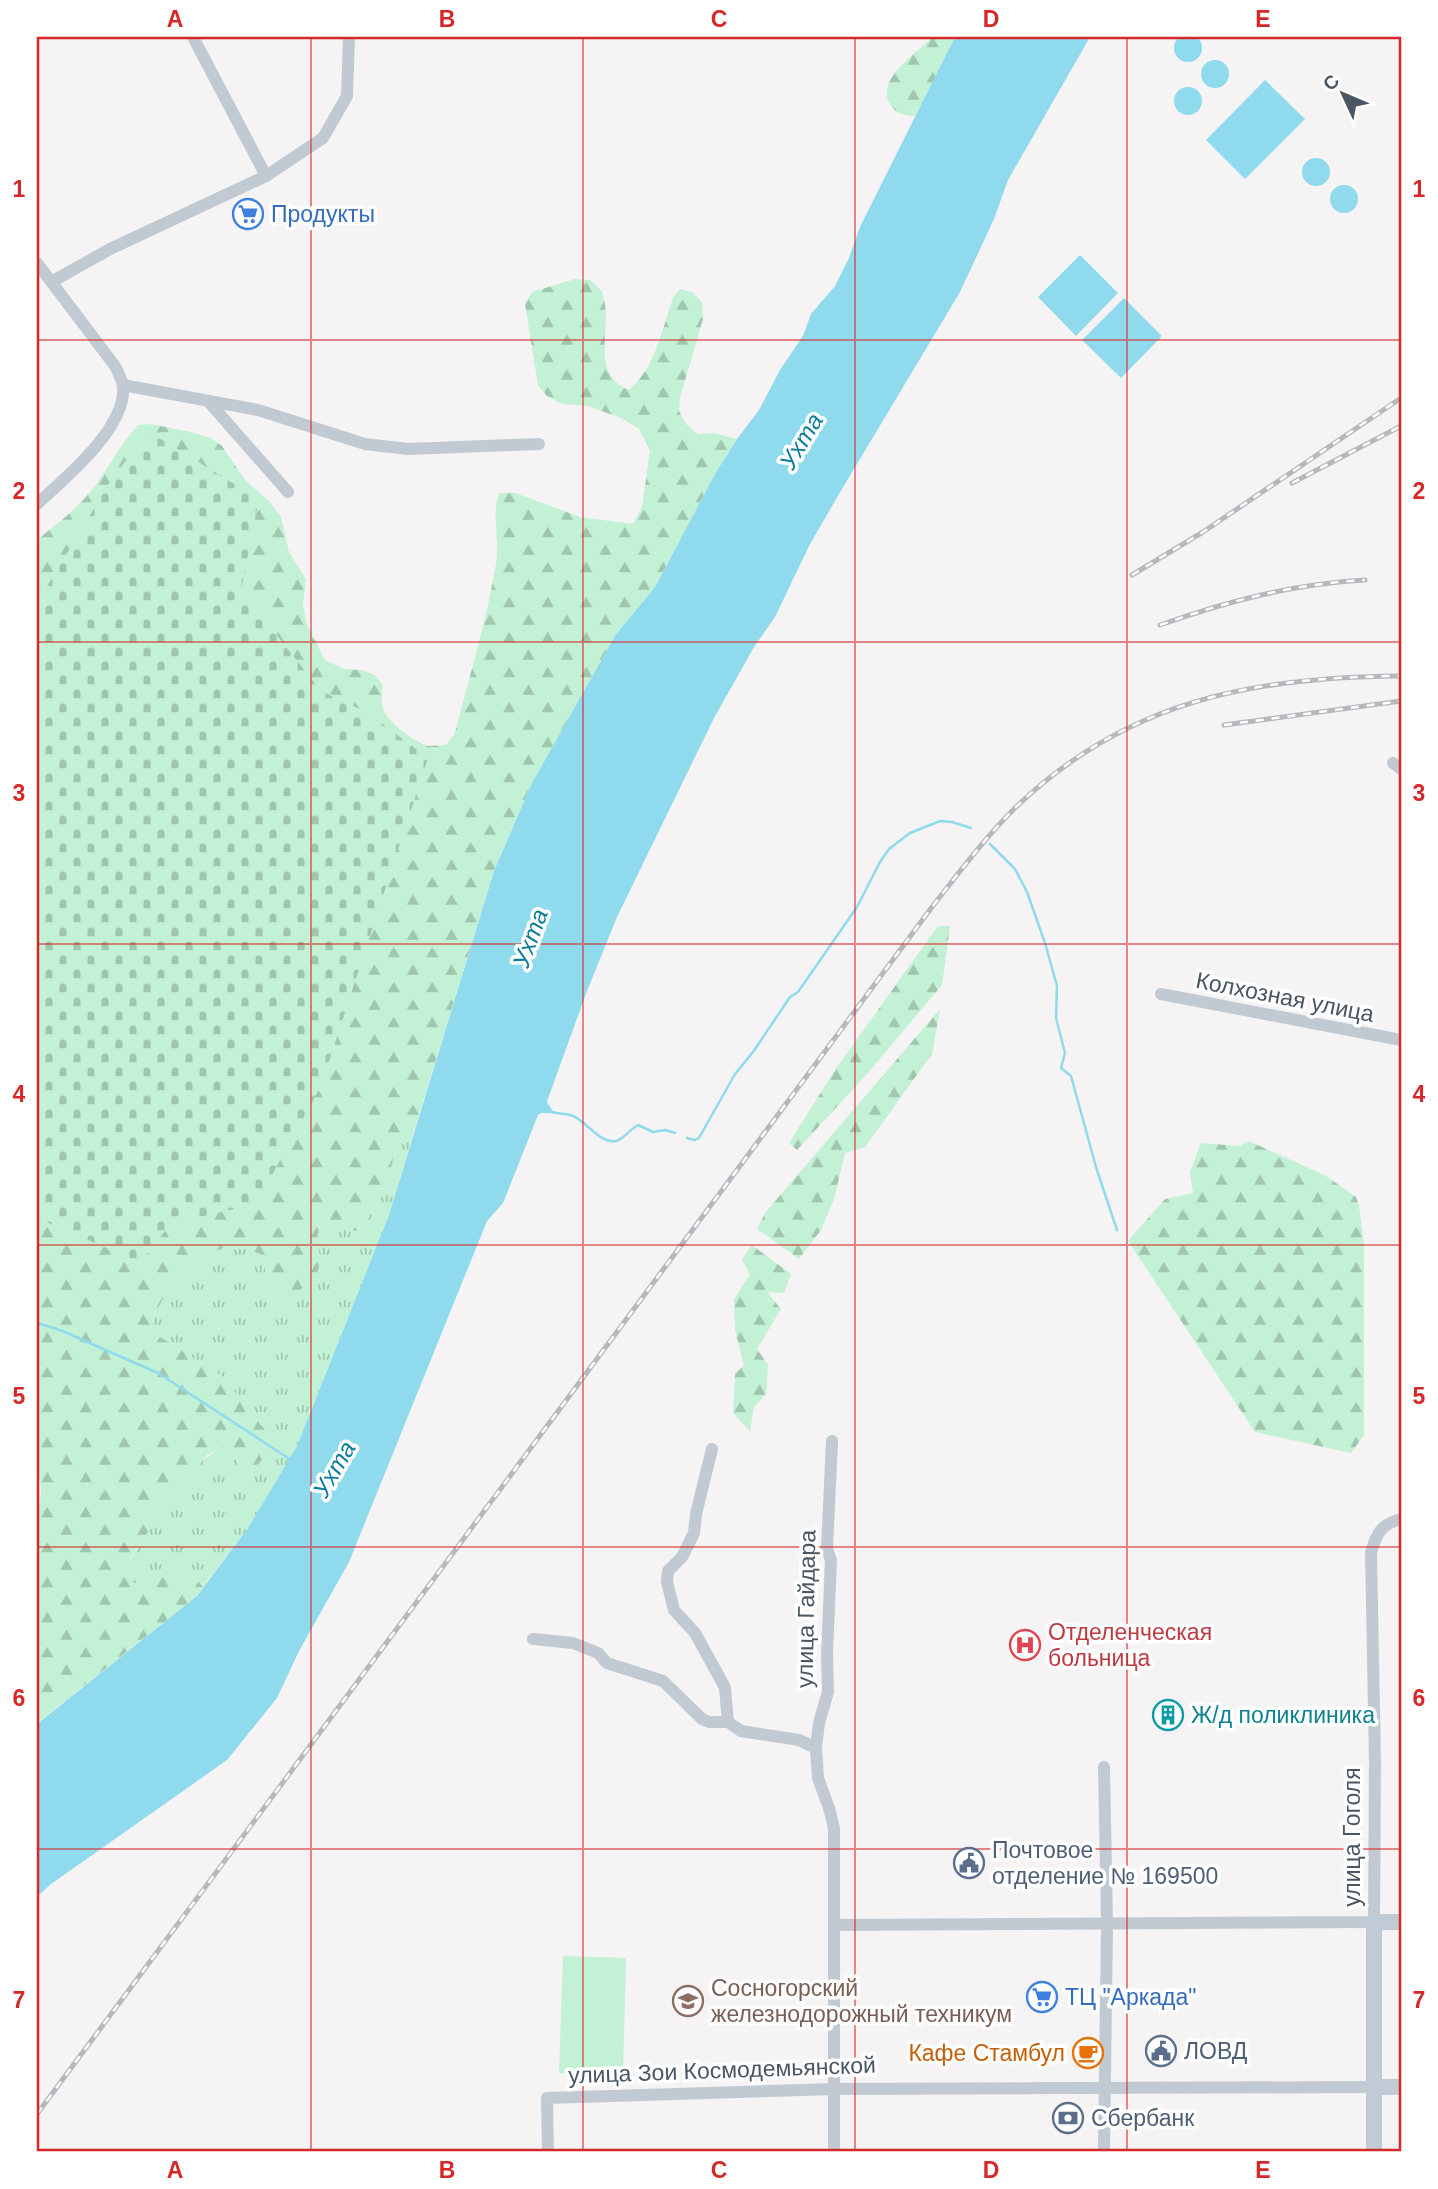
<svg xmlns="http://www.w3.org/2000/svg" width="1438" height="2189" font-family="Helvetica,sans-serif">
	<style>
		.grass { fill: url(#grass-tufts) }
		.forest { fill: url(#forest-firs) }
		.cemetery { fill: url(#cemetery-stones) }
		.pitch { fill: #c3f1d5 }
		.water { fill: #90daee }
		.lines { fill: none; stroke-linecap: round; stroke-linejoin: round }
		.stream { stroke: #90daee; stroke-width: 2.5 }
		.street { stroke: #c1cad2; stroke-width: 12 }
		.secondary { stroke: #c1cbd6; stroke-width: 16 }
		.rail-casing { stroke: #b5b8bd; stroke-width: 5 }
		.rail { stroke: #fff; stroke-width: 2.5; stroke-dasharray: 8; stroke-linecap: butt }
		.grid { fill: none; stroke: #d62828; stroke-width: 2; stroke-opacity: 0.55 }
		.labels { text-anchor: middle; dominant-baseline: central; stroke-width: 7; stroke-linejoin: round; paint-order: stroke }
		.shop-label { font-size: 23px; fill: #366cbe; stroke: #fff; text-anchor: start }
		.street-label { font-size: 23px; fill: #4a5661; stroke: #fff }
		.health-label { font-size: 23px; fill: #be3a42; stroke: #fff; text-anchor: start }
		.culture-label { font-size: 23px; fill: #0d838f; stroke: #fff; text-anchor: start }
		.service-label { font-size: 23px; fill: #4e5e75; stroke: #fff; text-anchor: start }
		.education-label { font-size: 23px; fill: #785e54; stroke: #fff; text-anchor: start }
		.food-label { font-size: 23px; fill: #c56008; stroke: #fff; text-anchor: end }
		.water-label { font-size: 24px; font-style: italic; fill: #0c7c9b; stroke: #fff }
		.neatline { fill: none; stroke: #d62828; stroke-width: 2.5 }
		.grid-label { font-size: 23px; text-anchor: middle; font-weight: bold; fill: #d62828 }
	</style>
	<defs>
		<pattern id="grass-tufts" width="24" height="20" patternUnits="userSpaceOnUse" patternTransform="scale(1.75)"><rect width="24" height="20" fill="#c3f1d5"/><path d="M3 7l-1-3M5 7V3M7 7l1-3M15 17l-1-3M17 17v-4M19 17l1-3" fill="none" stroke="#a0c6b0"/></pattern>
		<pattern id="forest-firs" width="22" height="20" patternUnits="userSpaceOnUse" patternTransform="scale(1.75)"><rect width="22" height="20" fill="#c3f1d5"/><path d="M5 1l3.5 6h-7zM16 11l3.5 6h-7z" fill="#a0c6b0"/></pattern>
		<pattern id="cemetery-stones" width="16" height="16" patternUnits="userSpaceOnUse" patternTransform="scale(1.75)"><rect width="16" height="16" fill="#c3f1d5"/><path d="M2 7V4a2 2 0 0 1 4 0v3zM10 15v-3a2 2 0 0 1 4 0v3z" fill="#a0c6b0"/></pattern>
	</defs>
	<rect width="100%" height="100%" fill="#f5f3f3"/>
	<!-- grass -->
	<path class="grass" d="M 413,1134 L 389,1215 L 297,1446 L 248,1528 L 203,1587 L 190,1572 L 132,1584 L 122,1575 C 129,1560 138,1548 147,1533 C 153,1524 157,1514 163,1505 C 178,1481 201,1459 225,1445 L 234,1450 L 240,1466 L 269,1434 L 251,1414 L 152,1330 L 153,1316 L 163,1299 L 199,1257 L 224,1248 L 246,1249 L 263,1255 L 267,1280 L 321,1258 L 316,1243 L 319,1229 L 333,1226 L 356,1231 C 380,1210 387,1174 398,1145 L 404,1138 Z"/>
	<!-- forest -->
	<g class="forest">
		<path d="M 932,37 L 955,37 L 917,116 C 907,116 898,115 892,107 C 872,80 917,54 932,37 Z"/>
		<path d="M 575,279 L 590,280 C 594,284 600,288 602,292 C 615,325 587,373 629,390 C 655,368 662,330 673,298 L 680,289 L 692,292 L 702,302 L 703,319 L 680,398 L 679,411 L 686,424 L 698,434 L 714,433 L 737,439 L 715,474 L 655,587 L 616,634 L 532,783 L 494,871 L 413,1134 L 404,1138 L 398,1145 C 387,1174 380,1210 356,1231 L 333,1226 L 319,1229 L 316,1243 L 321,1258 L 317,1275 L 299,1291 L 278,1292 L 267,1280 L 263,1255 L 246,1249 L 224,1248 L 199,1257 L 163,1299 L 153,1316 L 152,1330 L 160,1337 L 225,1378 L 251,1414 L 269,1434 C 269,1453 263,1461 249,1473 L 240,1466 L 234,1450 L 225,1445 L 207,1455 L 163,1505 L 148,1532 L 132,1555 L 123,1575 L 132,1584 L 190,1572 L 203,1587 L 197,1596 L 37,1723 L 37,1509 C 43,1499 41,1481 37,1470 L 37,540 C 55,525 75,511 90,492 C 108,471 119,445 138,425 L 150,424 L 191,432 L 211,438 L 222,446 L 245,480 L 269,501 L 281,517 L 289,552 L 306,579 L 303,605 L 307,625 L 325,660 L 344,669 L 362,670 L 375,675 L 383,685 C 382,693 381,700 383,708 C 387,722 415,743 429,746 C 434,746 441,745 446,745 L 455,733 C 469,677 487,620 496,563 C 500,539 491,515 499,493 L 516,493 L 580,517 L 633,524 L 642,507 L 650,450 L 639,429 L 621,418 L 588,406 L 562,404 L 547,396 L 538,385 L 525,304 L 532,292 Z"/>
		<path d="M 938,926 L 950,926 L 942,985 L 867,1074 L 797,1150 L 789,1143 L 835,1070 Z"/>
		<path d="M 940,1009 L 932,1054 L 865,1147 L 845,1153 L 834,1199 L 821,1230 L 799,1259 L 757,1229 L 765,1213 Z"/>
		<path d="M 1249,1141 L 1326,1176 L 1356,1197 L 1359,1206 L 1364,1245 L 1364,1435 L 1351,1453 L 1255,1432 L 1128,1241 L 1165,1199 L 1193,1193 L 1190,1172 L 1201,1143 L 1239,1146 Z"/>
		<path d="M 752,1245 L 791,1274 L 784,1293 L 767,1292 L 781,1309 L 757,1349 L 768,1365 L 766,1394 L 754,1407 L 750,1431 L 733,1413 L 735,1373 L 744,1366 L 735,1330 L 734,1299 L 750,1274 L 742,1260 Z"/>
	</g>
	<!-- cemetery -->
	<path class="cemetery" d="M 149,432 L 259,499 L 241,590 L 321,691 L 368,713 L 428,758 L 321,1086 L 256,1204 L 170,1224 L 141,1263 L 37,1218 L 37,603 L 113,477 Z"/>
	<!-- pitch -->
	<path class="pitch" d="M 563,1956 L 626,1958 L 623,2075 L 559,2073 Z"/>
	<!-- water -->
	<g class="water">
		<circle cx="1188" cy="48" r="14"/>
		<path d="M 955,37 L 1090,37 L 1008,180 L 994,219 L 960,292 L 842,489 L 810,544 L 775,617 L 754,647 L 714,718 L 617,917 L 587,991 L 550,1093 L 547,1102 L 554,1113 L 541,1113 L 538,1115 L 503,1203 L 487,1221 L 349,1562 L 299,1651 L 277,1698 L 227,1760 L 51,1884 L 37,1897 L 37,1724 L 197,1596 L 248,1528 L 297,1446 L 389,1215 L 494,871 L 532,783 L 616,634 L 655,587 L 715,474 L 737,439 L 759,410 L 780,370 L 803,336 L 811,314 L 835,286 L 849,258 L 860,227 Z"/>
		<circle cx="1215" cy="74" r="14"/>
		<path d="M 1265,80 L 1305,119 L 1245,179 L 1206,140 Z"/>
		<circle cx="1188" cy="101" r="14"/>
		<circle cx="1316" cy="172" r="14"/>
		<circle cx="1344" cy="199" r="14"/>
		<path d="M 1080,255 L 1118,293 L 1076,336 L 1038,297 Z"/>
		<path d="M 1124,298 L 1162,336 L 1121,378 L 1082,340 Z"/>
	</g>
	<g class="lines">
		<!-- stream -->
		<g class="stream">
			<path d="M 990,844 L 1015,869 L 1027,892 L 1045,943 L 1057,986 L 1056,1018 L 1065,1053 L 1061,1068 L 1071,1076 L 1096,1167 L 1117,1230"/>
			<path d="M 551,1112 C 558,1114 566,1113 573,1116 C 586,1121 600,1144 616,1141 C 624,1139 630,1129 638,1125 L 653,1132 L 665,1130 L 675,1133"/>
			<path d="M 687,1138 L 695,1140 L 699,1138 L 735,1074 L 753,1052 L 790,997 L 798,992 L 857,907 L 880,862 L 889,849 L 910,833 L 940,821 L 952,822 L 971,828"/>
			<path d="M 37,1323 L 60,1330 L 158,1373 L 291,1460"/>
		</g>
		<!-- street -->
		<g class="street">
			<path d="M 193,37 L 266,176"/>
			<path d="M 37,263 L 115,366 C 118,372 122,380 123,386 C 127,428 65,478 37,504"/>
			<path d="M 53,281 L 110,249 L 266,176 L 323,138 L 347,96 L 349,37"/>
			<path d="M 123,385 L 258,410 L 365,444 L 408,449 L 539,444"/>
			<path d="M 209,402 L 288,492"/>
			<path d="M 1393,763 L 1401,769"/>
			<path d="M 1161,994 L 1401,1040"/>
			<path d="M 832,1441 L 827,1549 L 831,1560 L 827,1654 L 828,1692 L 819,1723 L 816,1748 L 818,1778 L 829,1808 L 834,1828 L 834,2152"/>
			<path d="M 712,1449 L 696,1514 L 694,1533 L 682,1557 L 668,1571 L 667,1582 L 674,1610 L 695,1633 L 721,1680 L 725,1688 L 728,1722"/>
			<path d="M 533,1639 L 573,1643 L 598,1653 L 607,1663 L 663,1681 L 702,1719 L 709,1722 L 728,1722 L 741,1731 L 799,1740 L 816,1748"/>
			<path d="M 834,1925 L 1374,1922 L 1375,1763 L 1371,1553 C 1376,1534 1381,1524 1401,1519"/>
			<path d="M 548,2152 L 547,2098 L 834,2089 L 1373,2087"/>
			<path d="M 1104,2152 L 1107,1924 L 1104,1767"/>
		</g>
		<!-- secondary -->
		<g class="secondary">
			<path d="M 1373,2087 L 1401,2087"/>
			<path d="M 1374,2152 L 1374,1922 L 1401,1922"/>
		</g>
		<!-- rail casing -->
		<g class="rail-casing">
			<g id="rail">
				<path d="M 1292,483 L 1401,426"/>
				<path d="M 1132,575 L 1203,532 L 1401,398"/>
				<path d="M 1160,625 C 1228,601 1293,584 1365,580"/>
				<path d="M 1224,725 L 1401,701"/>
				<path d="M 37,2114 L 932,907 C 958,874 984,839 1014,809 C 1125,701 1252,677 1401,676"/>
			</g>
		</g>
		<!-- rail -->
		<use href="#rail" class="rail"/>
	</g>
	<!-- grid -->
	<path class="grid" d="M 311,37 L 311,2152M 583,37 L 583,2152M 855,37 L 855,2152M 1127,37 L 1127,2152M 37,340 L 1401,340M 37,642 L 1401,642M 37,944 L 1401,944M 37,1245 L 1401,1245M 37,1547 L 1401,1547M 37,1849 L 1401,1849"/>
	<!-- icons -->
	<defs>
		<g id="supermarket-ring" transform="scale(1.575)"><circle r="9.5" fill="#fff" stroke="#3f7fe0" stroke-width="1.5"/><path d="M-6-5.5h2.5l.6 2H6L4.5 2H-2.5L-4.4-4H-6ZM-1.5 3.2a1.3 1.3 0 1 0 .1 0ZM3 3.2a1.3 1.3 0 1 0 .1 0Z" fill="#3f7fe0"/></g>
		<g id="hospital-ring" transform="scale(1.575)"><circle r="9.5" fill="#fff" stroke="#e0444e" stroke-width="1.5"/><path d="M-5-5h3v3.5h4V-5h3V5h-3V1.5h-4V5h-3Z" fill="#e0444e"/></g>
		<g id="building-ring" transform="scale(1.575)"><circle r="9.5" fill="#fff" stroke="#0f9aa8" stroke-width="1.5"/><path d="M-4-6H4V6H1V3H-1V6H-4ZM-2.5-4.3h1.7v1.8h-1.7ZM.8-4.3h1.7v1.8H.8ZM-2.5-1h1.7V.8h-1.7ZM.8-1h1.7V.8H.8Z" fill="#0f9aa8"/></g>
		<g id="civic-ring" transform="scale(1.575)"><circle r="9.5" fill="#fff" stroke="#5c6f8a" stroke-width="1.5"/><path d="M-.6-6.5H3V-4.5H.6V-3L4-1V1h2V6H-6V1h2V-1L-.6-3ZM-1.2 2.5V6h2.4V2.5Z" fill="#5c6f8a"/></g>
		<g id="university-ring" transform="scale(1.575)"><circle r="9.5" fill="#fff" stroke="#8d6e63" stroke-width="1.5"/><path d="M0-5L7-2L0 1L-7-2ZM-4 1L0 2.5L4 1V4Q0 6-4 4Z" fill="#8d6e63"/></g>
		<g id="cafe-ring" transform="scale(1.575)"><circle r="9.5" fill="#fff" stroke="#e8710a" stroke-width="1.5"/><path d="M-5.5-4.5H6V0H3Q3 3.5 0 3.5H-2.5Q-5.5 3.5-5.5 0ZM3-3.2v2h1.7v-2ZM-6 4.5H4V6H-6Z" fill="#e8710a"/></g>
		<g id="bank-ring" transform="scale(1.575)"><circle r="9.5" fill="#fff" stroke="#5c6f8a" stroke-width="1.5"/><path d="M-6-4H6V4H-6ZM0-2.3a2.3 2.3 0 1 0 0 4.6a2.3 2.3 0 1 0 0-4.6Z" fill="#5c6f8a"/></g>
	</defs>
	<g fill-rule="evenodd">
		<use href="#supermarket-ring" x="248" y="214"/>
		<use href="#hospital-ring" x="1025" y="1645"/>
		<use href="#building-ring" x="1168" y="1715"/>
		<use href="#civic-ring" x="969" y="1863"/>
		<use href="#supermarket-ring" x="1042" y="1997"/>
		<use href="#university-ring" x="688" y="2001"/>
		<use href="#civic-ring" x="1161" y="2051"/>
		<use href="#cafe-ring" x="1088" y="2053"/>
		<use href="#bank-ring" x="1068" y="2118"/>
	</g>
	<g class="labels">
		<!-- shop labels -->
		<g class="shop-label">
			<text x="271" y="214">Продукты</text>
			<text x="1065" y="1997">ТЦ "Аркада"</text>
		</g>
		<!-- street labels -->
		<g class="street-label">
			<text transform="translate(1285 997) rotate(11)">Колхозная улица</text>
			<text transform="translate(806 1609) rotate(-89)">улица Гайдара</text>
			<text transform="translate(1352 1837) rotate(-90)">улица Гоголя</text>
			<text transform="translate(722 2070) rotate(-2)">улица Зои Космодемьянской</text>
		</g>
		<!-- health labels -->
		<g class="health-label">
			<text x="1048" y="1632">Отделенческая<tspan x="1048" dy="26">больница</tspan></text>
		</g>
		<!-- culture labels -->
		<g class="culture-label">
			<text x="1191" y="1715">Ж/д поликлиника</text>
		</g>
		<!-- service labels -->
		<g class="service-label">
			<text x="992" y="1850">Почтовое<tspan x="992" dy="26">отделение № 169500</tspan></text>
			<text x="1184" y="2051">ЛОВД</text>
			<text x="1091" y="2118">Сбербанк</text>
		</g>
		<!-- education labels -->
		<g class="education-label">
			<text x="711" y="1988">Сосногорский<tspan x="711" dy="26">железнодорожный техникум</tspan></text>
		</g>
		<!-- food labels -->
		<g class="food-label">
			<text x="1065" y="2053">Кафе Стамбул</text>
		</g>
		<!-- water labels -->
		<g class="water-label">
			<text transform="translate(801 441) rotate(-59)">Ухта</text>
			<text transform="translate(530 938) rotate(-70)">Ухта</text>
			<text transform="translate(334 1469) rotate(-60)">Ухта</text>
		</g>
	</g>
	<!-- border -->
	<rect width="1438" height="2189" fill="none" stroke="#ffffff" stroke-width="77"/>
	<!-- north arrow -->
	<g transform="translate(1343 94) rotate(314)" stroke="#ffffff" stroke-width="5" paint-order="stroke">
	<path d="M0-5L12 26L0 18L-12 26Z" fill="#4a5661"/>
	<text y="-10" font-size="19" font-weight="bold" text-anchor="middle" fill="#4a5661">С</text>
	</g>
	<rect x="38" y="38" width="1362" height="2112" class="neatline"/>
	<g class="grid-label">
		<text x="175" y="27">A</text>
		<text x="447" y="27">B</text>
		<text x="719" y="27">C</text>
		<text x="991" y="27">D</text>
		<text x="1263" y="27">E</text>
		<text x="19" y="197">1</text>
		<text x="1419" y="197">1</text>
		<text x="19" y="499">2</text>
		<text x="1419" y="499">2</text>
		<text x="19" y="801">3</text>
		<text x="1419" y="801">3</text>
		<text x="19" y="1102">4</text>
		<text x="1419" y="1102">4</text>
		<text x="19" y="1404">5</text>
		<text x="1419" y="1404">5</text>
		<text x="19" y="1706">6</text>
		<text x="1419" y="1706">6</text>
		<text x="19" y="2008">7</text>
		<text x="1419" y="2008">7</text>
		<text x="175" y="2178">A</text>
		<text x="447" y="2178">B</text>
		<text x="719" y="2178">C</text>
		<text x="991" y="2178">D</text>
		<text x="1263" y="2178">E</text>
	</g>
</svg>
